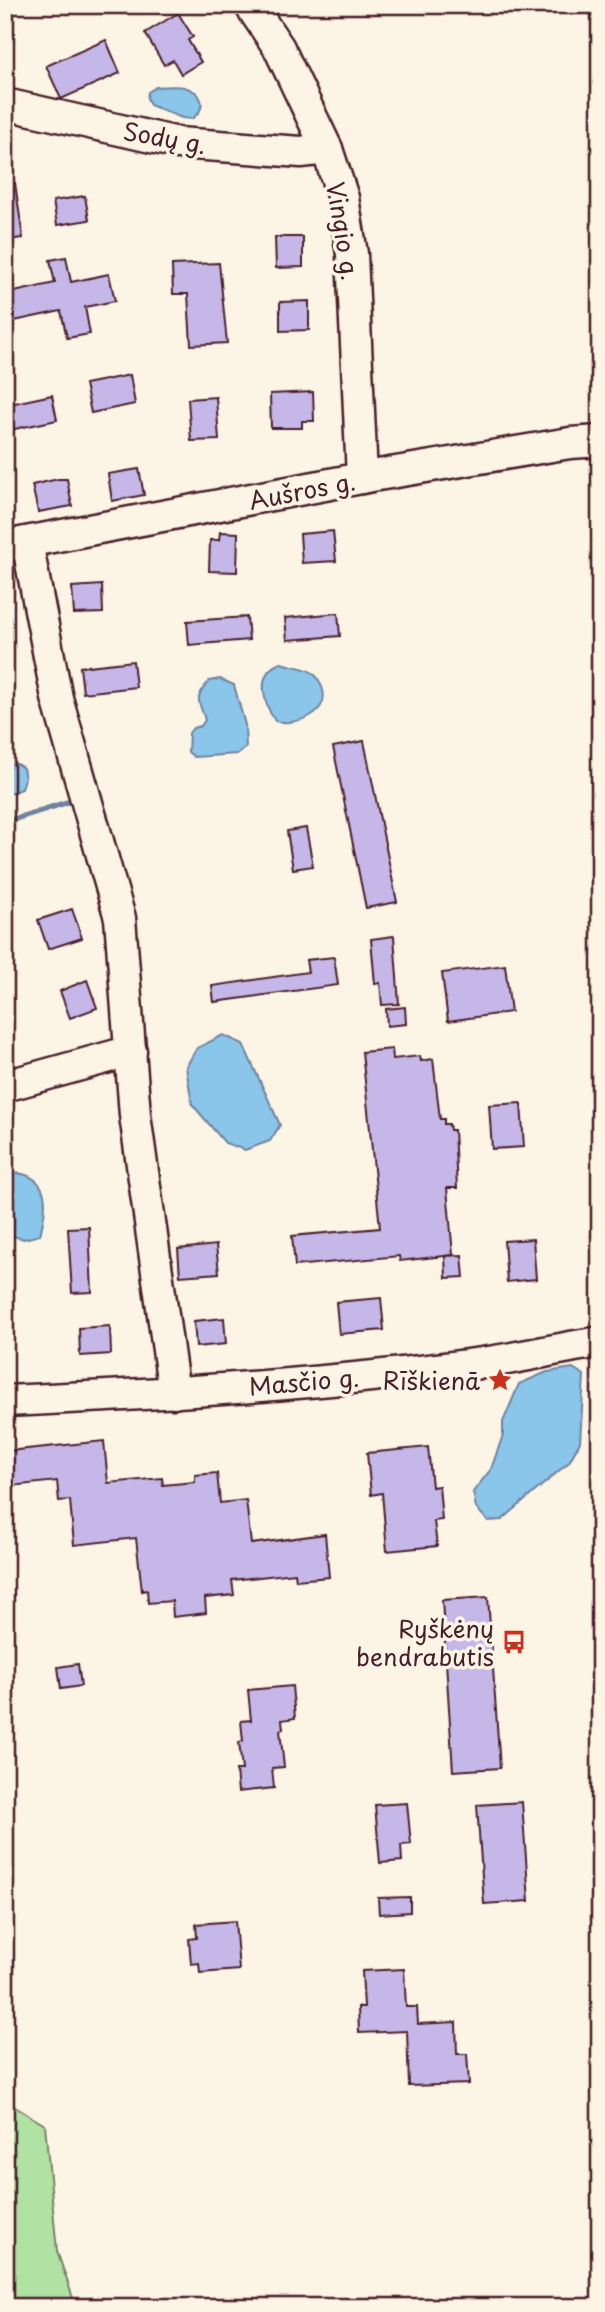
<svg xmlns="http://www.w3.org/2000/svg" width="605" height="2312" font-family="'Playpen Sans',sans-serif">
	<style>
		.green { fill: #afe2a3; stroke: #7c8067; stroke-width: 2 }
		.water { fill: #8ac5ea; stroke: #70839e; stroke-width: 2 }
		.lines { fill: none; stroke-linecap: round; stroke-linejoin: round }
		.stream { stroke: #70839e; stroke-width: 6 }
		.building { fill: #c5b8e9; stroke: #4a1f2b; stroke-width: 2 }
		.minor-casing { stroke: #4a1f2b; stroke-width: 35 }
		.minor { stroke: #fcf5e5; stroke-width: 30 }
		.labels { text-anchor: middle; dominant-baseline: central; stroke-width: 7; stroke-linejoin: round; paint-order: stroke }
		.street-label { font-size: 24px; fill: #4a1f2b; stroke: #fcf5e5 }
		.poi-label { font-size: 24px; fill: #4a1f2b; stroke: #fcf5e5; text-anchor: end }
	</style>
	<rect width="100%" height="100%" fill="#fcf5e5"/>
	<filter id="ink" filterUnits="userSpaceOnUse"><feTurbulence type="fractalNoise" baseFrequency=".0143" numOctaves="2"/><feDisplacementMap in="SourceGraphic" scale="14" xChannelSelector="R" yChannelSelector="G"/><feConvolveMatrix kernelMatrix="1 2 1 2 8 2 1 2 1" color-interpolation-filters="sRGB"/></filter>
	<g filter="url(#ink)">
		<!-- green -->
		<path class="green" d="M 5,2101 L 45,2125 L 57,2251 L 76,2307 L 5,2307 Z"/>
		<!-- water -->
		<g class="water">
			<path d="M 156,87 C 164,87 176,85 184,87 C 203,92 208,107 192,119 L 182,118 L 150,105 L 147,98 L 148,92 Z"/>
			<path d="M 281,663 C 290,666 305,667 313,673 C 317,676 320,682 322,687 C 332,714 296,726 275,721 C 264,704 254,672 281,663 Z"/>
			<path d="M 220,679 L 234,685 L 245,725 L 246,747 L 237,754 L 194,757 L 188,752 L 189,733 L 193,728 L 201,726 L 205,720 C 199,699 193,701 209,681 Z"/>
			<path d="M 5,763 L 17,764 L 23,768 L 25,778 L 22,789 L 5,795 Z"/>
			<path d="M 223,1035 L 243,1044 L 280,1125 L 270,1141 L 245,1150 L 225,1143 L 192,1104 L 186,1067 L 197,1048 Z"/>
			<path d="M 18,1173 C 53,1179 46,1209 40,1235 L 24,1239 L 5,1234 L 5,1176 Z"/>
			<path d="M 573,1368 L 584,1375 L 580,1442 L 569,1462 L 502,1520 L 488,1521 L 476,1508 L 473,1492 L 491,1469 L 503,1435 L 503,1422 L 519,1384 L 547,1372 Z"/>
		</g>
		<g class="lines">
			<!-- stream -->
			<path class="stream" d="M 5,822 L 74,800"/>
		</g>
		<!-- building -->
		<g class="building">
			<path d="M 178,13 L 193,37 L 188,40 L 201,62 L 181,74 L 173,60 L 164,65 L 145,33 Z"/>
			<path d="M 106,40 L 120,73 L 61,99 L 46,66 Z"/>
			<path d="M 5,183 L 15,183 L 23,238 L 5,240 Z"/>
			<path d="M 85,196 L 89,220 L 57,225 L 53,201 Z"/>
			<path d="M 275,237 L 303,237 L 303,267 L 276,268 Z"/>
			<path d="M 66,257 L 71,282 L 109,274 L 115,301 L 85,307 L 90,334 L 67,338 L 61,311 L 5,323 L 5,294 L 55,283 L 50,260 Z"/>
			<path d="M 219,263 L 227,343 L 191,345 L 188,294 L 173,294 L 172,265 Z"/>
			<path d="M 309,301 L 309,330 L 280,331 L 280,302 Z"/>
			<path d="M 130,375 L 135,404 L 91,413 L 85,384 Z"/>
			<path d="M 313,392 L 314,421 L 302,421 L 302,428 L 271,428 L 270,394 Z"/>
			<path d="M 52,395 L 57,420 L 5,431 L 5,405 Z"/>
			<path d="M 216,397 L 219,440 L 191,441 L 188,399 Z"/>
			<path d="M 139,469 L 144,495 L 112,501 L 108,474 Z"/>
			<path d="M 58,479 L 67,479 L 72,506 L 38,512 L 32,485 Z"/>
			<path d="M 333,531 L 336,561 L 302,563 L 300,534 Z"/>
			<path d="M 220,532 L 238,533 L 237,572 L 209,571 L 210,540 L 219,540 Z"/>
			<path d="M 102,585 L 103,613 L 74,614 L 72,587 Z"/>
			<path d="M 338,613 L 340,636 L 287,640 L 285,618 Z"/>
			<path d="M 247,617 L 249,640 L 189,645 L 187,621 Z"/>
			<path d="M 133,661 L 136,687 L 83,693 L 80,667 Z"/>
			<path d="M 364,741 L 397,902 L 366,908 L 333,747 Z"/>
			<path d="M 306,828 L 313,866 L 293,869 L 287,831 Z"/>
			<path d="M 72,909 L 82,938 L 48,949 L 38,920 Z"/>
			<path d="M 394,936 L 399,1004 L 382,1005 L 380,983 L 375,984 L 371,939 Z"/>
			<path d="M 334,957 L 338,985 L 214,1002 L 212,986 L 308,972 L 306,960 Z"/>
			<path d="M 505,965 L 511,1012 L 448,1021 L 442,973 Z"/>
			<path d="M 87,980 L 97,1008 L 70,1018 L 60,991 Z"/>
			<path d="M 405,1007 L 406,1024 L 387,1026 L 386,1009 Z"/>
			<path d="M 392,1049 L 393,1059 L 420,1056 L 421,1061 L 433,1059 L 440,1119 L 444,1119 L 444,1124 L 449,1124 L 450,1130 L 454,1130 L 457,1188 L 447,1188 L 453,1255 L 400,1261 L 399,1256 L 295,1266 L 292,1236 L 380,1228 L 362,1052 Z"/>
			<path d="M 521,1103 L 524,1147 L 492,1149 L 489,1105 Z"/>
			<path d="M 89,1227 L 92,1292 L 72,1293 L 68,1228 Z"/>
			<path d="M 533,1239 L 536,1279 L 507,1282 L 504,1241 Z"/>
			<path d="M 216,1245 L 219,1273 L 180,1276 L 178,1249 Z"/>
			<path d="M 462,1255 L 464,1277 L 446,1278 L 445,1256 Z"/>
			<path d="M 381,1298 L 384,1330 L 339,1334 L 336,1302 Z"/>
			<path d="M 224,1318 L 226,1344 L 196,1347 L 194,1321 Z"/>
			<path d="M 110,1326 L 111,1354 L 80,1356 L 79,1328 Z"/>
			<path d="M 104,1441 L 108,1483 L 162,1478 L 163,1485 L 195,1482 L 195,1475 L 217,1473 L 220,1503 L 246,1500 L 251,1544 L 325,1534 L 329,1577 L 296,1580 L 295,1573 L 232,1580 L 234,1595 L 205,1598 L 206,1613 L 173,1617 L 172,1601 L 148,1603 L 147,1590 L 142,1591 L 136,1538 L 74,1545 L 70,1500 L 59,1501 L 57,1481 L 11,1486 L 8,1451 Z"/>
			<path d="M 428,1447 L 432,1487 L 439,1486 L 442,1520 L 434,1521 L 437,1546 L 387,1551 L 382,1493 L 371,1495 L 367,1453 Z"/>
			<path d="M 488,1597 L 500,1768 L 453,1771 L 442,1600 Z"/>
			<path d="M 78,1664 L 81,1686 L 61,1689 L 58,1667 Z"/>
			<path d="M 292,1686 L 295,1718 L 282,1720 L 283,1729 L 280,1730 L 284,1767 L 272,1768 L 274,1788 L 238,1792 L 236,1770 L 242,1770 L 239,1742 L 243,1741 L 241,1721 L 251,1720 L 248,1690 Z"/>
			<path d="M 522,1802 L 529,1901 L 484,1904 L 477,1805 Z"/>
			<path d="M 407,1803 L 411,1844 L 401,1845 L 402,1861 L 380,1863 L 375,1805 Z"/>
			<path d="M 410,1897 L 410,1912 L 379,1914 L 378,1898 Z"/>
			<path d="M 235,1921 L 239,1970 L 200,1973 L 199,1963 L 191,1964 L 189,1939 L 197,1938 L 196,1924 Z"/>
			<path d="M 404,1969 L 406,2007 L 417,2007 L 418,2024 L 456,2022 L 457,2054 L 467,2054 L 469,2084 L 409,2086 L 407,2031 L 359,2033 L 358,2007 L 364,2007 L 362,1971 Z"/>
		</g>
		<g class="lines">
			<!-- minor casing -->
			<g class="minor-casing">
				<g id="minor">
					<path d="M 250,5 L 279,48 L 327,149 L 343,198 L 352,254 L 362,478"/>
					<path d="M 5,104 L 178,143 L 301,152 L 327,149"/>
					<path d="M 27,542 L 57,698 L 120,918 L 135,1115 L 174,1393"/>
					<path d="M 5,546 L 372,476 L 570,443 L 600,441"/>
					<path d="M 5,1086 L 131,1051"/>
					<path d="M 5,1401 C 162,1394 318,1385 474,1364 C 516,1359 558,1348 600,1342"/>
				</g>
			</g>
			<!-- minor -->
			<use href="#minor" class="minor"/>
		</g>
	</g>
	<!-- icons -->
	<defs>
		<g id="sight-bare" transform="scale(1.89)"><path d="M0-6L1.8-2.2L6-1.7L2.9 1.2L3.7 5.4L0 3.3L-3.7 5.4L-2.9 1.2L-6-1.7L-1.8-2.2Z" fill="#c8321e" stroke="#fcf5e5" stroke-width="2.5" paint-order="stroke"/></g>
		<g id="bus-bare" transform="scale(1.89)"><path d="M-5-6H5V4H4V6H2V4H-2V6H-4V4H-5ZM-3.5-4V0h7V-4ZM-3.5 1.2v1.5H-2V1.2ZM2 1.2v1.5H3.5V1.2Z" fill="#c8321e" stroke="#fcf5e5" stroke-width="2.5" paint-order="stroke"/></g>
	</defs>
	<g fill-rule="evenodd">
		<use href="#sight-bare" x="500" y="1380"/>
		<use href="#bus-bare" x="514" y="1642"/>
	</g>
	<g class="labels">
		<!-- street labels -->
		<g class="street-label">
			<text transform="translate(165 137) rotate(10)">Sodų g.</text>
			<text transform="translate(344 231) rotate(81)">Vingio g.</text>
			<text transform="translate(302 490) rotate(-11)">Aušros g.</text>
			<text transform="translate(304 1381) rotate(-5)">Masčio g.</text>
		</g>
		<!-- poi labels -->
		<g class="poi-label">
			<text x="480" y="1380">Rīškienā</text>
			<text x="494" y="1628">Ryškėnų<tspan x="494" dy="28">bendrabutis</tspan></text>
		</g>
	</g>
	<!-- margin -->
	<rect width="605" height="2312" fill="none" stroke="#fcf5e5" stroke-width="28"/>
	<rect x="14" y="14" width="577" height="2284" fill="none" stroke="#4a1f2b" stroke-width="2.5" filter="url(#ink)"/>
</svg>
